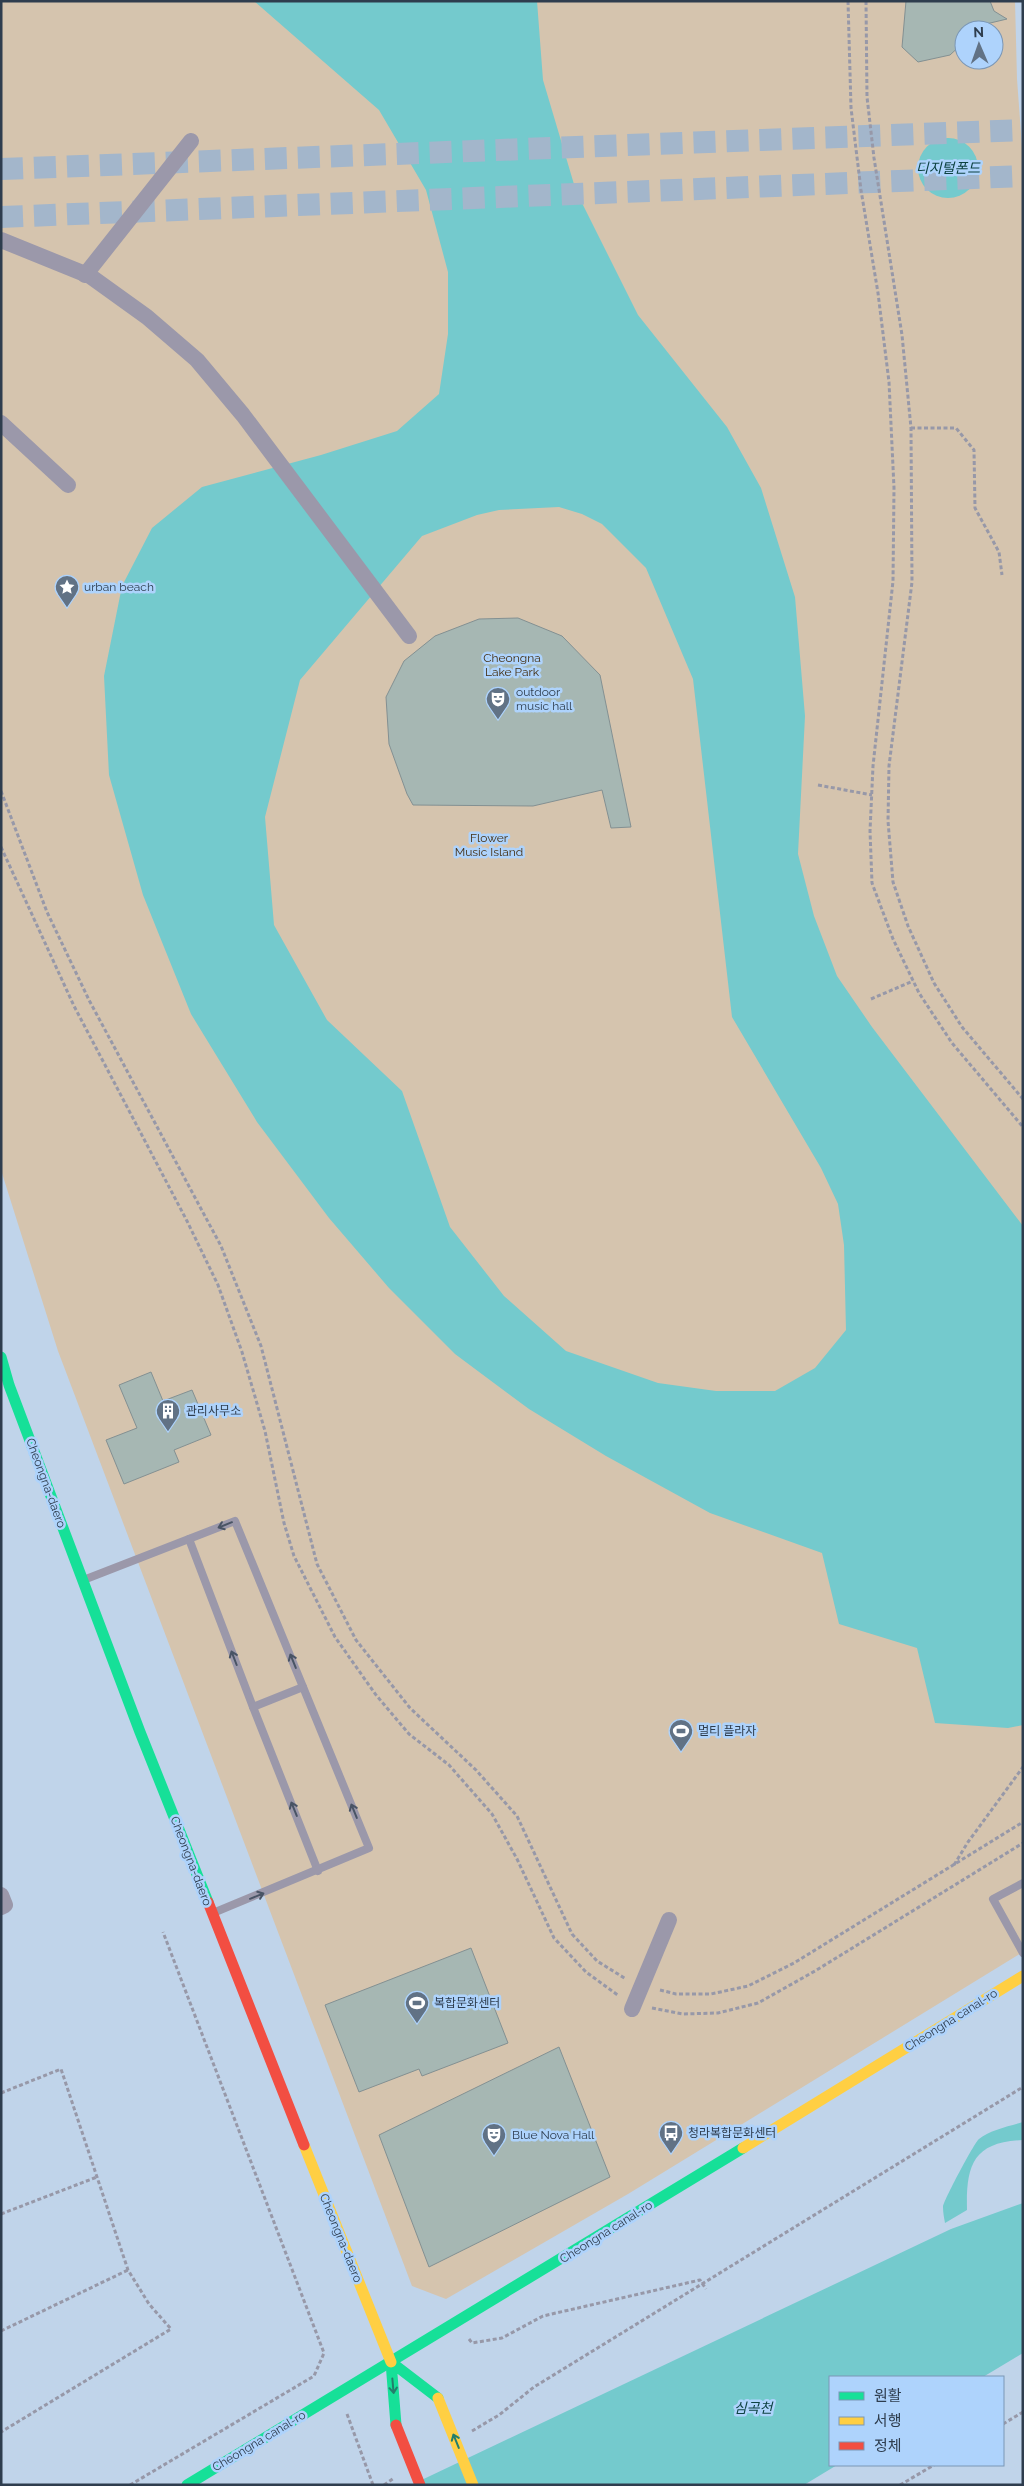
<svg xmlns="http://www.w3.org/2000/svg" width="1024" height="2486" font-family="Raleway,'Noto Sans KR',sans-serif">
	<style>
		.green { fill: #d5c4ae; fill-rule: evenodd }
		.water { fill: #74cacd; fill-rule: evenodd }
		.building { fill: #a6b7b3; stroke: #839092 }
		.lines { fill: none; stroke-linecap: round; stroke-linejoin: round }
		.secondary-tunnel { stroke: #a3b6cb; stroke-width: 22; stroke-dasharray: 22 11; stroke-linecap: butt }
		.path { stroke: #9798a8; stroke-width: 3; stroke-dasharray: 4 2.5; stroke-linecap: butt }
		.lane { stroke: #9b98aa; stroke-width: 8 }
		.street { stroke: #9b98aa; stroke-width: 16 }
		.fast { stroke: #16e098; stroke-width: 11 }
		.slow { stroke: #ffcf43; stroke-width: 11 }
		.jam { stroke: #f24e42; stroke-width: 11 }
		.slow-bridge { stroke: #ffcf43; stroke-width: 11 }
		.jam-bridge { stroke: #f24e42; stroke-width: 11 }
		.oneway { stroke: #495465 }
		.oneway2 { stroke: #247e6c }
		.labels { text-anchor: middle; dominant-baseline: central; stroke-width: 5; stroke-linejoin: round; paint-order: stroke }
		.poi-label { font-size: 12px; fill: #2e3d4e; stroke: #aed3fc; text-anchor: start }
		.park-label { font-size: 12px; fill: #432e11; stroke: #aed3fc }
		.street-label { font-size: 12px; fill: #2e3d4e; stroke: #aed3fc }
		.water-label { font-size: 14px; font-style: italic; fill: #0d4240; stroke: #aed3fc }
	</style>
	<rect width="100%" height="100%" fill="#c0d4ea"/>
	<!-- green -->
	<path class="green" d="M 1,1 L 1015,1 L 1017,79 L 1023,161 L 1023,1952 L 628,2194 L 446,2299 L 412,2286 L 58,1351 L 1,1170 ZM 964,30 L 994,30 L 994,60 L 964,60 Z"/>
	<!-- water -->
	<g class="water">
		<path d="M 254,1 L 537,1 L 543,80 L 576,191 L 638,315 L 727,427 L 761,488 L 795,597 L 805,716 L 798,854 L 814,916 L 837,976 L 872,1027 L 1023,1226 L 1023,1725 L 1008,1728 L 935,1723 L 917,1648 L 839,1624 L 822,1553 L 710,1513 L 606,1456 L 529,1409 L 455,1354 L 389,1288 L 329,1218 L 257,1122 L 191,1014 L 143,895 L 109,775 L 104,676 L 122,586 L 152,528 L 202,487 L 321,455 L 397,431 L 439,394 L 448,334 L 448,272 L 426,190 L 379,110 ZM 559,507 L 582,514 L 602,524 L 646,568 L 693,679 L 732,1017 L 821,1168 L 838,1204 L 844,1245 L 846,1330 L 815,1368 L 775,1391 L 716,1391 L 658,1383 L 566,1351 L 504,1296 L 450,1227 L 402,1091 L 327,1020 L 274,925 L 265,817 L 300,680 L 422,536 L 477,515 L 499,510 Z"/>
		<circle cx="948" cy="168" r="30"/>
		<path d="M 1023,2122 L 1023,2140 C 973,2142 966,2165 967,2210 L 945,2223 C 944,2218 943,2212 943,2207 C 943,2202 974,2143 979,2139 C 990,2130 1009,2126 1023,2122 Z"/>
		<path d="M 1023,2203 L 1023,2353 L 983,2377 L 830,2377 L 830,2465 L 837,2465 L 804,2485 L 411,2485 L 951,2229 Z"/>
	</g>
	<!-- building -->
	<g class="building">
		<path d="M 906,1 L 990,1 L 994,11 L 1007,19 L 986,24 L 979,30 L 964,30 L 964,42 L 950,55 L 918,62 L 902,47 Z"/>
		<path d="M 518,618 L 562,636 L 600,675 L 631,827 L 611,828 L 602,790 L 533,806 L 413,805 L 407,794 L 389,744 L 386,697 L 404,661 L 435,636 L 479,619 Z"/>
		<path d="M 151,1372 L 163,1401 L 192,1390 L 211,1435 L 174,1450 L 179,1462 L 124,1484 L 106,1440 L 137,1428 L 119,1385 Z"/>
		<path d="M 471,1948 L 508,2043 L 422,2076 L 419,2069 L 359,2092 L 325,2005 Z"/>
		<path d="M 559,2047 L 610,2177 L 429,2267 L 379,2135 Z"/>
	</g>
	<g class="lines">
		<!-- secondary-tunnel -->
		<g class="secondary-tunnel">
			<path d="M 1,169 L 1023,130"/>
			<path d="M 1,217 L 1023,176"/>
		</g>
		<!-- path -->
		<g class="path">
			<path d="M 848,1 L 851,108 L 861,190 L 878,293 L 889,382 L 894,488 L 893,581 L 873,766 L 870,831 L 872,883 L 893,939 L 919,993 L 952,1043 L 1023,1127"/>
			<path d="M 866,1 L 867,97 L 874,158 L 902,335 L 911,428 L 912,582 L 889,766 L 888,821 L 893,882 L 908,926 L 934,983 L 962,1027 L 1023,1099"/>
			<path d="M 911,428 L 956,428 L 974,450 L 975,508 L 999,552 L 1002,575"/>
			<path d="M 818,785 L 872,795"/>
			<path d="M 1,791 L 47,912 L 89,1000 L 221,1246 L 261,1346 L 317,1564 L 356,1640 L 410,1708 L 476,1770 L 517,1816 L 572,1934 L 597,1961 L 626,1979"/>
			<path d="M 1,847 L 74,1006 L 187,1221 L 218,1285 L 242,1352 L 265,1431 L 284,1523 L 294,1556 L 335,1637 L 376,1695 L 409,1734 L 449,1765 L 492,1814 L 517,1859 L 554,1938 L 586,1972 L 619,1996"/>
			<path d="M 871,999 L 913,981"/>
			<path d="M 954,1865 L 968,1842 L 1023,1767"/>
			<path d="M 660,1990 L 676,1994 L 711,1994 L 748,1986 L 794,1963 L 1023,1822"/>
			<path d="M 652,2008 L 683,2014 L 718,2013 L 758,2003 L 815,1971 L 1023,1843"/>
			<path d="M 1,2093 L 61,2069 L 128,2270 L 149,2304 L 171,2329 L 1,2432"/>
			<path d="M 1,2214 L 97,2177"/>
			<path d="M 1,2331 L 128,2270"/>
			<path d="M 469,2339 L 472,2343 L 502,2338 L 543,2316 L 700,2280 L 706,2289"/>
			<path d="M 347,2414 L 373,2485"/>
			<path d="M 1003,2424 L 1023,2412"/>
			<path d="M 472,2431 L 499,2415 L 534,2387 L 1023,2087"/>
			<path d="M 130,2485 L 314,2376 L 324,2353 L 163,1932"/>
			<path d="M 384,2485 L 394,2478"/>
			<path d="M 900,2485 L 934,2465"/>
		</g>
		<!-- lane -->
		<g class="lane">
			<path d="M 189,1539 L 253,1707 L 318,1871"/>
			<path d="M 86,1579 L 235,1521 L 369,1848 L 213,1913"/>
			<path d="M 253,1707 L 303,1687"/>
			<path d="M 1023,1883 L 993,1899 L 1023,1953"/>
		</g>
		<!-- street -->
		<g class="street">
			<path d="M 1,240 L 90,276 L 147,317 L 197,360 L 243,415 L 409,636"/>
			<path d="M 85,275 L 191,141"/>
			<path d="M 1,423 L 68,485"/>
			<path d="M 1,1895 L 5,1905 L 1,1907"/>
			<path d="M 632,2009 L 669,1920"/>
		</g>
		<!-- fast -->
		<g class="fast">
			<path d="M 1,1357 L 9,1385 L 140,1732 L 208,1902"/>
			<path d="M 396,2425 L 391,2362 L 438,2398"/>
			<path d="M 187,2485 L 743,2148"/>
		</g>
		<!-- slow -->
		<g class="slow">
			<path d="M 304,2145 L 391,2362"/>
			<path d="M 743,2148 L 1023,1976"/>
		</g>
		<!-- jam -->
		<path class="jam" d="M 208,1902 L 304,2145"/>
		<!-- slow-bridge -->
		<path class="slow-bridge" d="M 438,2398 L 473,2485"/>
		<!-- jam-bridge -->
		<path class="jam-bridge" d="M 396,2425 L 420,2485"/>
	</g>
	<!-- one-way arrows -->
	<defs><path id="oneway-shaft" d="M-6 0H5M1.5-3L5.5 0L1.5 3" fill="none" stroke-width="1.6" stroke-linecap="round" stroke-linejoin="round" transform="scale(1.25)"/></defs>
	<g class="oneway">
		<use href="#oneway-shaft" transform="translate(225 1525) rotate(158)"/>
		<use href="#oneway-shaft" transform="translate(234 1658) rotate(-111)"/>
		<use href="#oneway-shaft" transform="translate(293 1661) rotate(-112)"/>
		<use href="#oneway-shaft" transform="translate(294 1809) rotate(-112)"/>
		<use href="#oneway-shaft" transform="translate(354 1811) rotate(-112)"/>
		<use href="#oneway-shaft" transform="translate(257 1896) rotate(-22)"/>
	</g>
	<g class="oneway2">
		<use href="#oneway-shaft" transform="translate(393 2386) rotate(85)"/>
		<use href="#oneway-shaft" transform="translate(456 2441) rotate(-112)"/>
	</g>
	<!-- icons -->
	<defs>
		<g id="sight-pin" transform="scale(1.25)"><path d="M0 17L-7.5 6A9.5 9.5 0 1 1 7.5 6Z" fill="#617285" stroke="#aed3fc"/><path d="M0-6L1.8-2.2L6-1.7L2.9 1.2L3.7 5.4L0 3.3L-3.7 5.4L-2.9 1.2L-6-1.7L-1.8-2.2Z" fill="#fff"/></g>
		<g id="theatre-pin" transform="scale(1.25)"><path d="M0 17L-7.5 6A9.5 9.5 0 1 1 7.5 6Z" fill="#617285" stroke="#aed3fc"/><path d="M-5-5.5Q0-4 5-5.5V0Q5 5 0 6Q-5 5-5 0ZM-3.3-2.5H-1v1.5H-3.3ZM1-2.5H3.3v1.5H1ZM-2.8 1Q0 5.5 2.8 1Z" fill="#fff"/></g>
		<g id="building-pin" transform="scale(1.25)"><path d="M0 17L-7.5 6A9.5 9.5 0 1 1 7.5 6Z" fill="#617285" stroke="#aed3fc"/><path d="M-4-6H4V6H1V3H-1V6H-4ZM-2.5-4.3h1.7v1.8h-1.7ZM.8-4.3h1.7v1.8H.8ZM-2.5-1h1.7V.8h-1.7ZM.8-1h1.7V.8H.8Z" fill="#fff"/></g>
		<g id="stadium-pin" transform="scale(1.25)"><path d="M0 17L-7.5 6A9.5 9.5 0 1 1 7.5 6Z" fill="#617285" stroke="#aed3fc"/><path d="M0-5a6.5 5 0 1 0 0 10a6.5 5 0 1 0 0-10ZM-3.5-1.8h7v3.6h-7Z" fill="#fff"/></g>
		<g id="bus-pin" transform="scale(1.25)"><path d="M0 17L-7.5 6A9.5 9.5 0 1 1 7.5 6Z" fill="#617285" stroke="#aed3fc"/><path d="M-5-6H5V4H4V6H2V4H-2V6H-4V4H-5ZM-3.5-4V0h7V-4ZM-3.5 1.2v1.5H-2V1.2ZM2 1.2v1.5H3.5V1.2Z" fill="#fff"/></g>
	</defs>
	<g fill-rule="evenodd">
		<use href="#sight-pin" x="67" y="587"/>
		<use href="#theatre-pin" x="498" y="699"/>
		<use href="#building-pin" x="168" y="1411"/>
		<use href="#stadium-pin" x="681" y="1731"/>
		<use href="#stadium-pin" x="417" y="2003"/>
		<use href="#bus-pin" x="671" y="2133"/>
		<use href="#theatre-pin" x="494" y="2135"/>
	</g>
	<g class="labels">
		<!-- poi labels -->
		<g class="poi-label">
			<text x="84" y="587">urban beach</text>
			<text x="516" y="692">outdoor<tspan x="516" dy="14">music hall</tspan></text>
			<text x="186" y="1411">관리사무소</text>
			<text x="698" y="1731">멀티 플라자</text>
			<text x="434" y="2003">복합문화센터</text>
			<text x="688" y="2133">청라복합문화센터</text>
			<text x="512" y="2135">Blue Nova Hall</text>
		</g>
		<!-- park labels -->
		<g class="park-label">
			<text x="512" y="658">Cheongna<tspan x="512" dy="14">Lake Park</tspan></text>
			<text x="489" y="838">Flower<tspan x="489" dy="14">Music Island</tspan></text>
		</g>
		<!-- street labels -->
		<g class="street-label">
			<text transform="translate(46 1483) rotate(70)">Cheongna-daero</text>
			<text transform="translate(191 1861) rotate(69)">Cheongna-daero</text>
			<text transform="translate(951 2020) rotate(-32)">Cheongna canal-ro</text>
			<text transform="translate(606 2232) rotate(-32)">Cheongna canal-ro</text>
			<text transform="translate(341 2238) rotate(68)">Cheongna-daero</text>
			<text transform="translate(259 2441) rotate(-31)">Cheongna canal-ro</text>
		</g>
		<!-- water labels -->
		<g class="water-label">
			<text x="948" y="168">디지털폰드</text>
			<text x="753" y="2408">심곡천</text>
		</g>
	</g>
	<!-- border -->
	<rect width="1024" height="2486" fill="none" stroke="#2e3d4e" stroke-width="5"/>
	<!-- legend -->
	<rect x="829" y="2376" width="175" height="90" fill="#aed3fc" stroke="#7b97b6"/>
	<rect x="839" y="2392" width="25" height="8" fill="#16e098" stroke="#7b97b6"/>
	<text x="874" y="2401" font-size="15" fill="#2e3d4e">원활</text>
	<rect x="839" y="2417" width="25" height="8" fill="#ffcf43" stroke="#7b97b6"/>
	<text x="874" y="2426" font-size="15" fill="#2e3d4e">서행</text>
	<rect x="839" y="2442" width="25" height="8" fill="#f24e42" stroke="#7b97b6"/>
	<text x="874" y="2451" font-size="15" fill="#2e3d4e">정체</text>
	<!-- north arrow -->
	<g transform="translate(979 45) rotate(358)"><circle r="24" fill="#aed3fc" stroke="#7b97b6"/>
	<path d="M0-4L9 19L0 12L-9 19Z" fill="#617285"/>
	<text y="-8" font-size="14" font-weight="bold" text-anchor="middle" fill="#2e3d4e">N</text>
	</g>
</svg>
